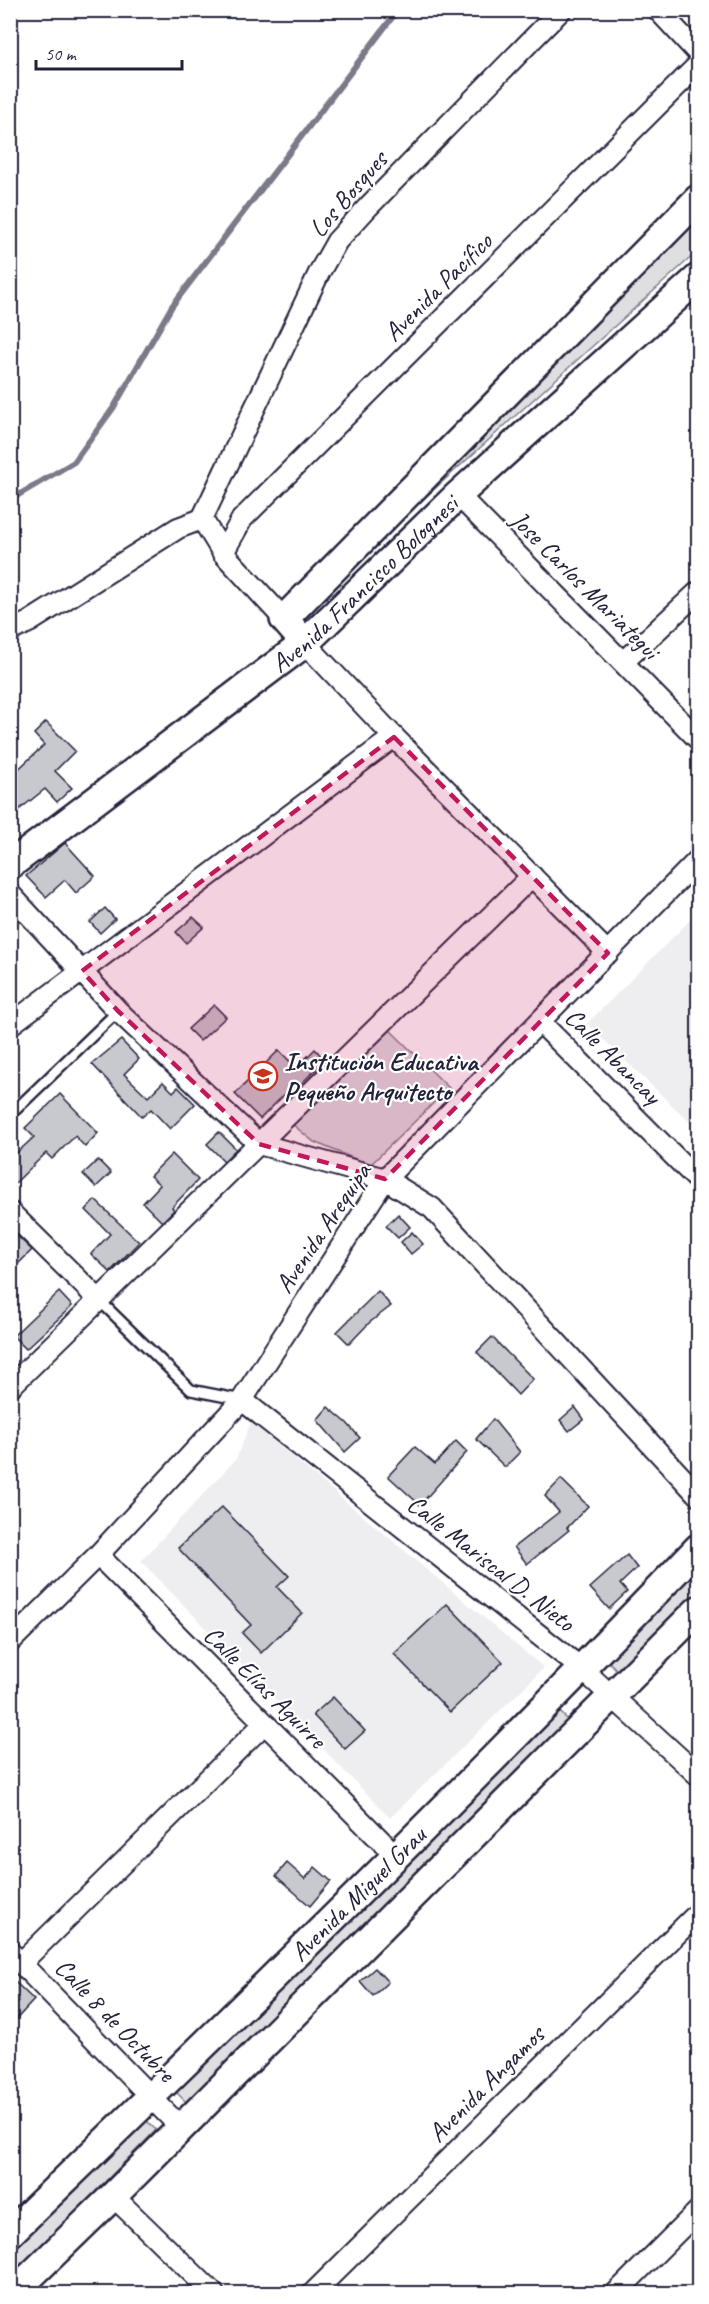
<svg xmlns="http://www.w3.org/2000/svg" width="709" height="2304" font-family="Caveat,sans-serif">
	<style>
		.built { fill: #eeeef1 }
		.green { fill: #dfdfe2; stroke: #80808e; stroke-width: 1.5 }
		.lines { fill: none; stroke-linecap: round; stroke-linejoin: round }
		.stream { stroke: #7a7a88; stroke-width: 6 }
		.building { fill: #c8c8cf; stroke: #22223b; stroke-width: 1.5 }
		.lane-casing { stroke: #22223b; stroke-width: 14 }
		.street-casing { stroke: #22223b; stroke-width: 24 }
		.secondary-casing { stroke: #22223b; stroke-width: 32 }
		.lane { stroke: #fff; stroke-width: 9 }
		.street { stroke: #fff; stroke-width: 20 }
		.secondary { stroke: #fff; stroke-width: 27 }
		.marked { fill: #c2185b; fill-opacity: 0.2; stroke: #c2185b; stroke-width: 4.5; stroke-dasharray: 12 8; stroke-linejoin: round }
		.labels { text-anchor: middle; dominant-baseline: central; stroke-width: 4.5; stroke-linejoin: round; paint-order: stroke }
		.street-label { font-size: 26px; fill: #22223b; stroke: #fff }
		.poi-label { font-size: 26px; font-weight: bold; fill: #22223b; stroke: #fff; text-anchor: start }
	</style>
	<rect width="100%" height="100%" fill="#fff"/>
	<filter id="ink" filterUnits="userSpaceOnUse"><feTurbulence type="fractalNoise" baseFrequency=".0167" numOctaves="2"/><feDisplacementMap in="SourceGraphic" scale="12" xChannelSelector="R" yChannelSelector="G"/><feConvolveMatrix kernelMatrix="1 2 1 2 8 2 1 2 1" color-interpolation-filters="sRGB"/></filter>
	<g filter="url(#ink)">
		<!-- built -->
		<g class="built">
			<path d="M 698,912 L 698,1130 L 587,1024 Z"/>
			<path d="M 251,1422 L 544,1668 L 390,1818 L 141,1561 L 236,1459 Z"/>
		</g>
		<!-- green -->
		<g class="green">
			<path d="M 698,215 L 698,251 L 307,604 Z"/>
			<path d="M 389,1029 L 449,1088 L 370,1165 L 314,1142 L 292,1124 Z"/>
			<path d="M 698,1562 L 698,1594 L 620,1673 L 604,1657 Z"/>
			<path d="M 554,1706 L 569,1721 L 187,2103 L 172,2088 Z"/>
			<path d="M 142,2116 L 156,2130 L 11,2277 L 11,2249 Z"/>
		</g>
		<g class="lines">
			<!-- stream -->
			<path class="stream" d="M 10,500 L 74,462 L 114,407 L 172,306 L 398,10"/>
		</g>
		<!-- building -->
		<g class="building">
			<path d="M 46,722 L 75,751 L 55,771 L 72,788 L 57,802 L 45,789 L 10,817 L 10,777 L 44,745 L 34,734 Z"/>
			<path d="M 65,843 L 95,876 L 76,893 L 65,880 L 46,897 L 26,876 Z"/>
			<path d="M 105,908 L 115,919 L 100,933 L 90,922 Z"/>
			<path d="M 193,917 L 204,927 L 186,943 L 176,932 Z"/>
			<path d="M 214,1005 L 226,1017 L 200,1041 L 188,1029 Z"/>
			<path d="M 121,1040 L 139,1059 L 124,1074 L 148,1097 L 163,1082 L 173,1092 L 178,1087 L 195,1104 L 170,1129 L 151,1109 L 142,1117 L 92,1064 Z"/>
			<path d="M 315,1049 L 325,1060 L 299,1086 L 295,1088 L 293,1086 L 260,1119 L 235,1094 L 279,1050 L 296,1068 Z"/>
			<path d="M 60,1094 L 98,1133 L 85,1147 L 75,1136 L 52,1159 L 46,1153 L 10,1188 L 10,1159 L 34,1137 L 25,1128 Z"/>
			<path d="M 219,1132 L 236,1149 L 224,1161 L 207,1144 Z"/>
			<path d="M 172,1154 L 198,1180 L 172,1207 L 174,1210 L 162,1222 L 143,1203 L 160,1185 L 150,1176 Z"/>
			<path d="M 98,1160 L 111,1173 L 96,1187 L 83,1174 Z"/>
			<path d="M 95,1200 L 139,1242 L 110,1272 L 91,1254 L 110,1234 L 86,1210 Z"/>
			<path d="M 398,1214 L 410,1227 L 398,1238 L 386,1226 Z"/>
			<path d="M 10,1229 L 32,1250 L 10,1272 Z"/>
			<path d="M 412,1232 L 423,1244 L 411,1254 L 401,1242 Z"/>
			<path d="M 378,1291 L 391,1306 L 369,1323 L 349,1344 L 337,1332 Z"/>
			<path d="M 59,1292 L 72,1306 L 26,1349 L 13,1336 Z"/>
			<path d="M 492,1337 L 533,1379 L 518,1395 L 477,1352 Z"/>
			<path d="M 328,1407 L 347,1423 L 360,1438 L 345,1452 L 317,1420 Z"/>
			<path d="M 575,1407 L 584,1419 L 569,1431 L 560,1420 Z"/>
			<path d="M 493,1419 L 520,1452 L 505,1467 L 476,1439 Z"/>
			<path d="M 456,1441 L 467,1452 L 420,1505 L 388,1476 L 415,1447 L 435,1464 Z"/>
			<path d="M 561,1479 L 588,1506 L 567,1528 L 569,1530 L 527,1564 L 514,1547 L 559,1512 L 545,1496 Z"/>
			<path d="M 222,1507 L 289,1576 L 277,1587 L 302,1613 L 261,1653 L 242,1633 L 251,1625 L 178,1548 Z"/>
			<path d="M 627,1555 L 637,1568 L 620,1584 L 627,1592 L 609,1609 L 590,1588 Z"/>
			<path d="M 447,1604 L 503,1662 L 450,1712 L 394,1654 Z"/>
			<path d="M 333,1697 L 365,1731 L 345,1749 L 313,1715 Z"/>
			<path d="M 287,1863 L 305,1879 L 315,1867 L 331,1881 L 310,1906 L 276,1876 Z"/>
			<path d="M 375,1968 L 388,1982 L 373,1996 L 360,1981 Z"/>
			<path d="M 10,1977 L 34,2000 L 10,2026 Z"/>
		</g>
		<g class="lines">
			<!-- lane casing -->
			<g class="lane-casing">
				<g id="lane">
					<path d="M 10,1115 L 118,1011"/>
					<path d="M 99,1300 L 191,1390 L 242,1400"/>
				</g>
			</g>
			<!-- street casing -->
			<g class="street-casing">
				<g id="street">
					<path d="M 658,10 L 698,53"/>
					<path d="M 458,495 L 698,739"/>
					<path d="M 202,519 L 320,271 L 337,241 L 368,207 L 561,10"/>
					<path d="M 202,519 L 223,553 L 284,619"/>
					<path d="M 223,553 L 242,519 L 698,65"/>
					<path d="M 10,631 L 29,622 L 178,528 L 202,519"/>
					<path d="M 305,643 L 394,737 L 608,953"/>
					<path d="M 623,662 L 698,592"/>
					<path d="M 10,894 L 118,1011 L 259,1144 L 385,1179 L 432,1208 L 698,1495"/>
					<path d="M 540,1022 L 698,1180"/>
					<path d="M 10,1025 L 394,737"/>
					<path d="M 10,1212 L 99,1300"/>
					<path d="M 10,1387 L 532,876"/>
					<path d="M 242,1400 L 582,1669 L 698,1775"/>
					<path d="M 98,1555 L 395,1855"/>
					<path d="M 10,1642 L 98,1555 L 242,1400 L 385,1179 L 698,860"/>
					<path d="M 10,1952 L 180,2127"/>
					<path d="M 21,1963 L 264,1724"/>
					<path d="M 113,2196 L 214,2294"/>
					<path d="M 312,2294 L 698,1913"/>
					<path d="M 615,2294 L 698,2211"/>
				</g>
			</g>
			<!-- secondary casing -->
			<g class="secondary-casing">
				<g id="secondary">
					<path d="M 305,643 L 284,619 L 698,199"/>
					<path id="s1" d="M 10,865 L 305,643 L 458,495 L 698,278"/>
					<path id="s2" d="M 10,2233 C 243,2008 475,1782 698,1548"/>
					<path d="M 12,2294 L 113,2196 L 698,1610"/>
				</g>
			</g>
			<!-- lane -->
			<use href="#lane" class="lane"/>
			<!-- street -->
			<use href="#street" class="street"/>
			<!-- secondary -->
			<use href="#secondary" class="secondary"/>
		</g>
	</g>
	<!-- marked area -->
	<path class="marked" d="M 394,737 L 608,953 L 385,1179 L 259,1144 L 118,1011 L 82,971 Z"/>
	<!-- icons -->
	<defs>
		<g id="school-ring" transform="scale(1.5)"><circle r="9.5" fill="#fff" stroke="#c8321e" stroke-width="1.5"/><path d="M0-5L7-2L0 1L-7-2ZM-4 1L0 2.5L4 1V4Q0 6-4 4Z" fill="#c8321e"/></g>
	</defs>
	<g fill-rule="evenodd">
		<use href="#school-ring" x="263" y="1076"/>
	</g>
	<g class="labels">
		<!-- street labels -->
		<g class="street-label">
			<text transform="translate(348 194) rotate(-49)">Los Bosques</text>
			<text transform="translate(438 287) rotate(-45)">Avenida Pacífico</text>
			<text stroke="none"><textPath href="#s1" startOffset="453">Avenida Francisco Bolognesi</textPath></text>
			<text transform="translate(585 585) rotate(45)">Jose Carlos Mariategui</text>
			<text transform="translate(613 1056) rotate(45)">Calle Abancay</text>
			<text transform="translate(323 1228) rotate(-56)">Avenida Arequipa</text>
			<text transform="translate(491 1563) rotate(38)">Calle Mariscal D. Nieto</text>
			<text transform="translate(265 1687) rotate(45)">Calle Elías Aguirre</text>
			<text stroke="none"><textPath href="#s2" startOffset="486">Avenida Miguel Grau</textPath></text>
			<text transform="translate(115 2020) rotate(46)">Calle 8 de Octubre</text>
			<text transform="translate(486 2084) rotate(-45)">Avenida Angamos</text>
		</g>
		<!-- poi labels -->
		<g class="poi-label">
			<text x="284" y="1061">Institución Educativa<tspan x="284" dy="30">Pequeño Arquitecto</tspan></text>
		</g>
	</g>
	<!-- margin -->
	<rect width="709" height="2304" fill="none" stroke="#fff" stroke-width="36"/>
	<rect x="18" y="18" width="673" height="2268" fill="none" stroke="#22223b" stroke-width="2" filter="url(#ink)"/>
	<!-- scale -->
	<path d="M36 60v9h146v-9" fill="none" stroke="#22223b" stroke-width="3"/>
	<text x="45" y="60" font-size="18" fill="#22223b" stroke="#ffffff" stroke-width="4.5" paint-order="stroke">50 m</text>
</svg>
